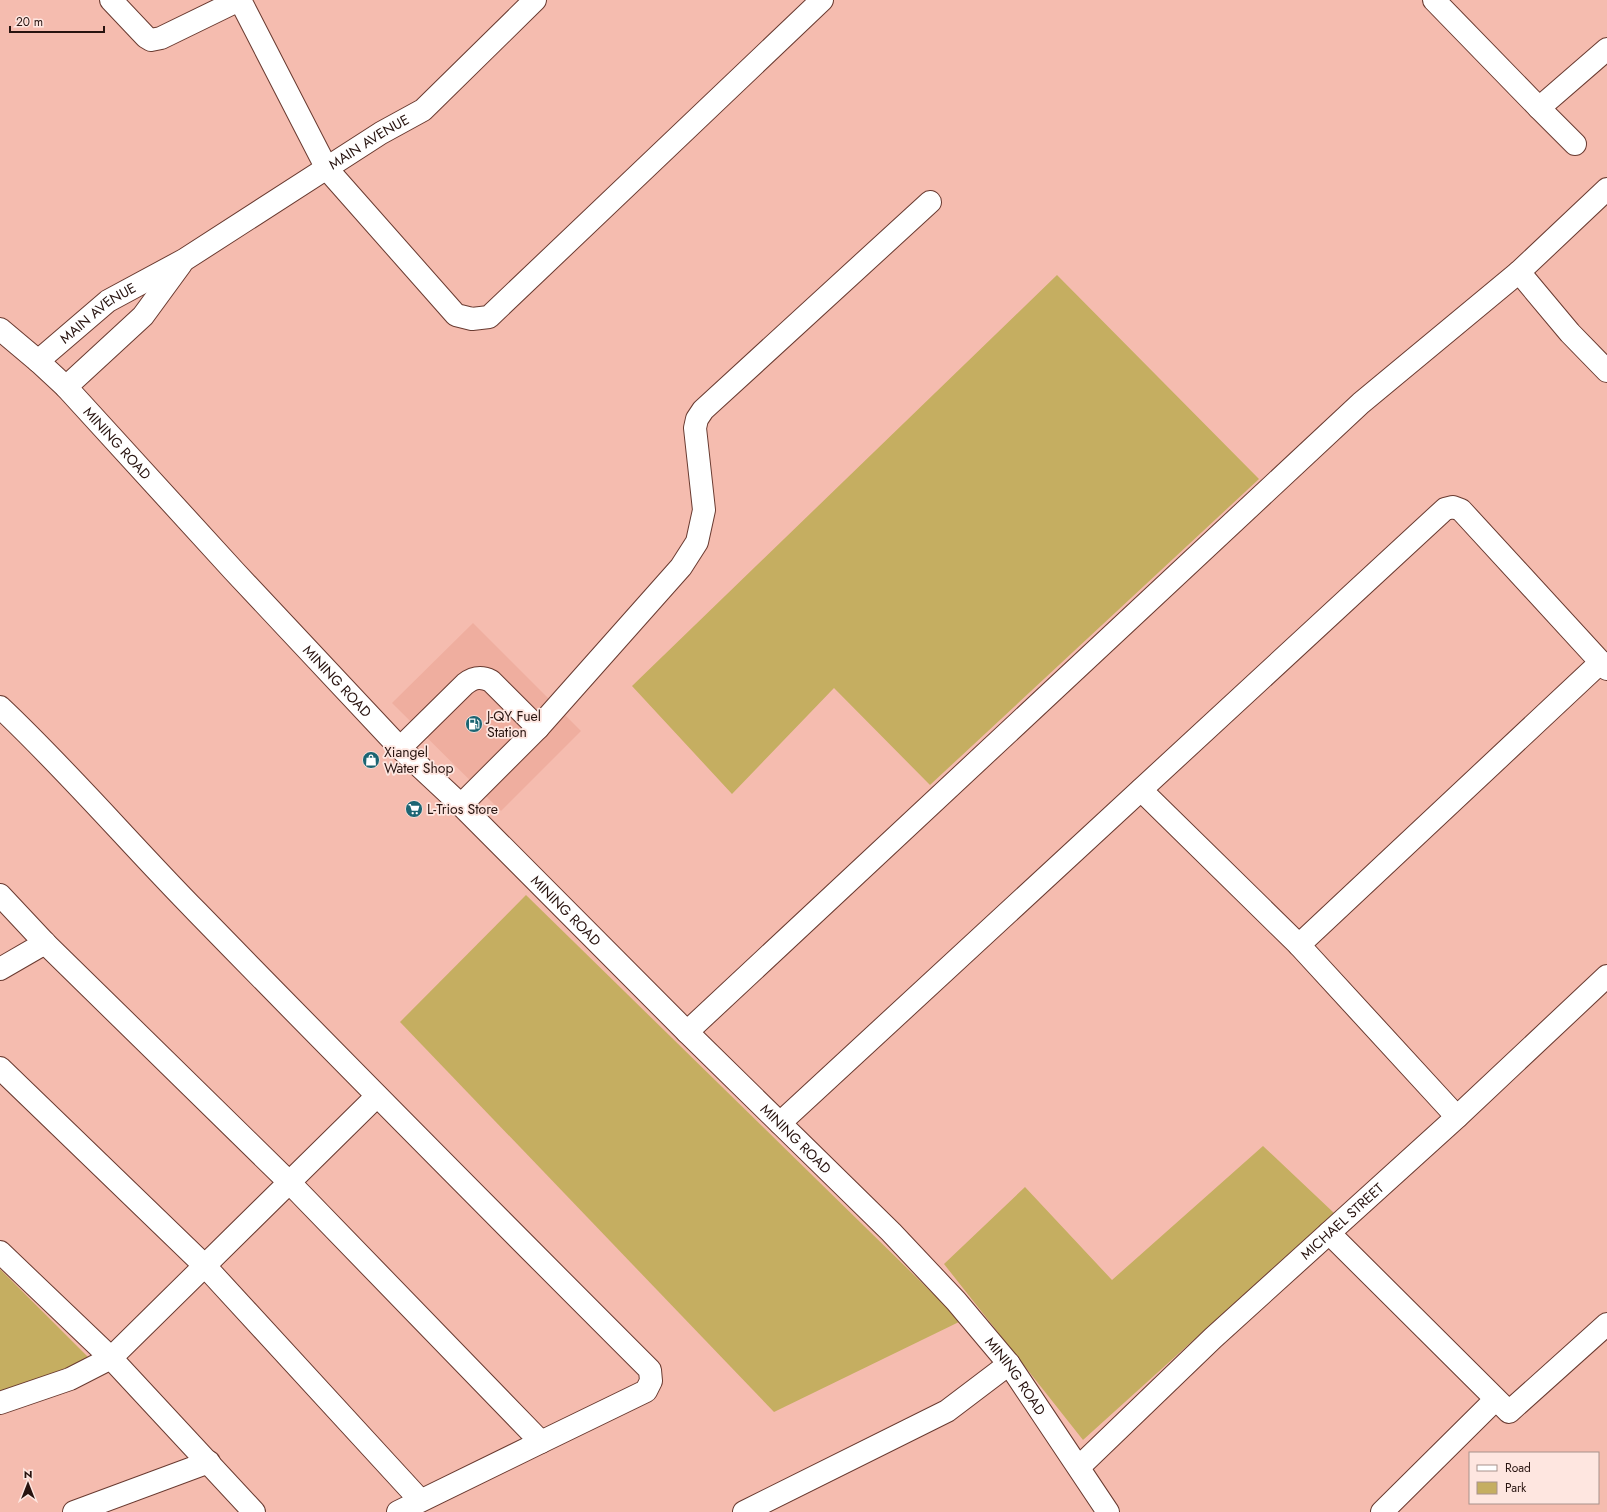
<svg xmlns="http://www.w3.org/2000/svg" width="1607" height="1512" font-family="Jost,sans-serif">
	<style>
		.built { fill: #efae9f }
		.green { fill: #c5ae61 }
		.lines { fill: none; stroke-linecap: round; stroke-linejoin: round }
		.minor-casing { stroke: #693a30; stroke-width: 24 }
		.minor { stroke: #fff; stroke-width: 22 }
		.labels { text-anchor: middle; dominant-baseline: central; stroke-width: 3.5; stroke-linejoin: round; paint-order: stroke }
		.street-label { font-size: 14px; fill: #27130f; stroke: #fee6e0 }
		.poi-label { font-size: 14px; fill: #27130f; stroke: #fee6e0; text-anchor: start }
	</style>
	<rect width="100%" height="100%" fill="#f5bcaf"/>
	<!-- built -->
	<path class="built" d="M 473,623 L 581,731 L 501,811 L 392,703 Z"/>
	<!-- green -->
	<g class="green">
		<path d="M 1057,275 L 1259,479 L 930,785 L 834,688 L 732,794 L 632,686 Z"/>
		<path d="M 526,895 L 961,1321 L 774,1412 L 400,1022 Z"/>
		<path d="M 1263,1146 L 1334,1213 L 1083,1440 L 944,1264 L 1025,1187 L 1112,1280 Z"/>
		<path d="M 0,1269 L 90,1359 L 0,1393 Z"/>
	</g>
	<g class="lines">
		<!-- minor casing -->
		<g class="minor-casing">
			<g id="minor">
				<path d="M 111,0 L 146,37 L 151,40 L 161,38 L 239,0"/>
				<path d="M 240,0 L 327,169 L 456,315 L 472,319 L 489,317 L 822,0"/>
				<path d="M 1434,0 L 1539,108 L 1607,49"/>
				<path d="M 1539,108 L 1575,144"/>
				<path d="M 1519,272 L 1570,333 L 1607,371"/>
				<path id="s1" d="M 0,329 L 38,361 L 66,387 L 234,571 L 400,748 L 461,805 L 687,1032 L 891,1232 L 956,1301 L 1009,1364 L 1108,1512"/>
				<path id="s2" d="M 38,361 L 108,301 L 184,260 L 381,133 L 423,110 L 535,0"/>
				<path d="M 66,387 L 143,316 L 181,264"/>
				<path d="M 0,707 C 69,772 131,845 197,912 C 347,1066 498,1218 650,1370 L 651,1381 L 646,1391 L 541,1442"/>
				<path d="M 400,748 L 465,684 C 474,677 481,676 491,681 L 538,728"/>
				<path d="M 1141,790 L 1299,945 L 1457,1117"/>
				<path d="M 461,805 L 538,728 L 681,567 L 697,542 L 704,510 L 695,428 L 697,419 L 703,410 L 930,202"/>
				<path d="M 0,895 L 45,943 L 290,1183 L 541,1442 L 398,1512"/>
				<path d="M 1299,945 L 1601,662"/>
				<path d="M 0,969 L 45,943"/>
				<path d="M 687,1032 L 1361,403 L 1519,272 L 1607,189"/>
				<path d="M 0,1068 L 205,1266 L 420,1500"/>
				<path d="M 780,1123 L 1445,509 L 1453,507 L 1461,510 L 1607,669"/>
				<path d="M 1329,1233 L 1509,1412 L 1607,1324"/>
				<path d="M 0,1252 L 111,1358 L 254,1512"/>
				<path d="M 0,1403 L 70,1379 L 111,1358 L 377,1096"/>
				<path id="s3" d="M 1079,1467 L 1213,1338 L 1457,1117 L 1607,976"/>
				<path d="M 74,1512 L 209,1462"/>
				<path d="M 744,1512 L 947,1411 L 1009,1364"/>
				<path d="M 1382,1512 L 1495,1400"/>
			</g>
		</g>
		<!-- minor -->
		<use href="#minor" class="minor"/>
	</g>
	<!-- icons -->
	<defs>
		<g id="fuel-disc" transform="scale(0.9)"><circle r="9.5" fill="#1c6573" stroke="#fee6e0"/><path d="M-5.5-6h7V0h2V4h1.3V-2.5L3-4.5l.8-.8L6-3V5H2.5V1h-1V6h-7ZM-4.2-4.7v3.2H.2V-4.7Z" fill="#fff"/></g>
		<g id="shop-disc" transform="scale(0.9)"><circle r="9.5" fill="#1c6573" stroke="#fee6e0"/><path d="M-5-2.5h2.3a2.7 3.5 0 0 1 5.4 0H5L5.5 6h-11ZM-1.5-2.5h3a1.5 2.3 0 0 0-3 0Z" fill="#fff"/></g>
		<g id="supermarket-disc" transform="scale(0.9)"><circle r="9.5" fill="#1c6573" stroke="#fee6e0"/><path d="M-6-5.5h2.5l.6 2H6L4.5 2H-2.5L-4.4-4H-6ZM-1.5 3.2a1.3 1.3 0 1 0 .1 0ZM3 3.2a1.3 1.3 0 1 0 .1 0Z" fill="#fff"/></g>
	</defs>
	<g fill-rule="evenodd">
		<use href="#fuel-disc" x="474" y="724"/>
		<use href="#shop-disc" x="371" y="760"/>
		<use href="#supermarket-disc" x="414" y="809"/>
	</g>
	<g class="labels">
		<!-- street labels -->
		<g class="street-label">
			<text stroke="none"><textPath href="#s2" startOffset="398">MAIN AVENUE</textPath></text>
			<text stroke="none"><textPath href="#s2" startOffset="77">MAIN AVENUE</textPath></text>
			<text stroke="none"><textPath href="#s1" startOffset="164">MINING ROAD</textPath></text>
			<text stroke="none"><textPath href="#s1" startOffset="488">MINING ROAD</textPath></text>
			<text stroke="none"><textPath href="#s1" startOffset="812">MINING ROAD</textPath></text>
			<text stroke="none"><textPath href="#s1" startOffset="1136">MINING ROAD</textPath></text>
			<text stroke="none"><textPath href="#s3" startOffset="360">MICHAEL STREET</textPath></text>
			<text stroke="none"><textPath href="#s1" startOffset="1460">MINING ROAD</textPath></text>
		</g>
		<!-- poi labels -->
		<g class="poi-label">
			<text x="487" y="716">J-QY Fuel<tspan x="487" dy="16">Station</tspan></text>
			<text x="384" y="752">Xiangel<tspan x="384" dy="16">Water Shop</tspan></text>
			<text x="427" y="809">L-Trios Store</text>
		</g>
	</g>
	<!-- legend -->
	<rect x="1469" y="1452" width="130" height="52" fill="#fee6e0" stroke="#a8928c"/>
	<rect x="1477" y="1465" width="20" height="6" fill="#ffffff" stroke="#a8928c"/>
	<text x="1505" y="1472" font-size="12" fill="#27130f">Road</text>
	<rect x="1477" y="1482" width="20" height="12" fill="#c5ae61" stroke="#a8928c"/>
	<text x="1505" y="1492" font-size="12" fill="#27130f">Park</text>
	<!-- north arrow -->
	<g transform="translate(28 1484)" stroke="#fee6e0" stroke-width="3" paint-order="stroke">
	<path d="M0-3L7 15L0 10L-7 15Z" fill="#27130f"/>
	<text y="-6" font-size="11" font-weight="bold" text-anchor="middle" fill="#27130f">N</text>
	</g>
	<!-- scale -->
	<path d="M10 26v6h94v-6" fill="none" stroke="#27130f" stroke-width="2"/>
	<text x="16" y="26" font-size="12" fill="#27130f" stroke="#fee6e0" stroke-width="3" paint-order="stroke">20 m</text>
</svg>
